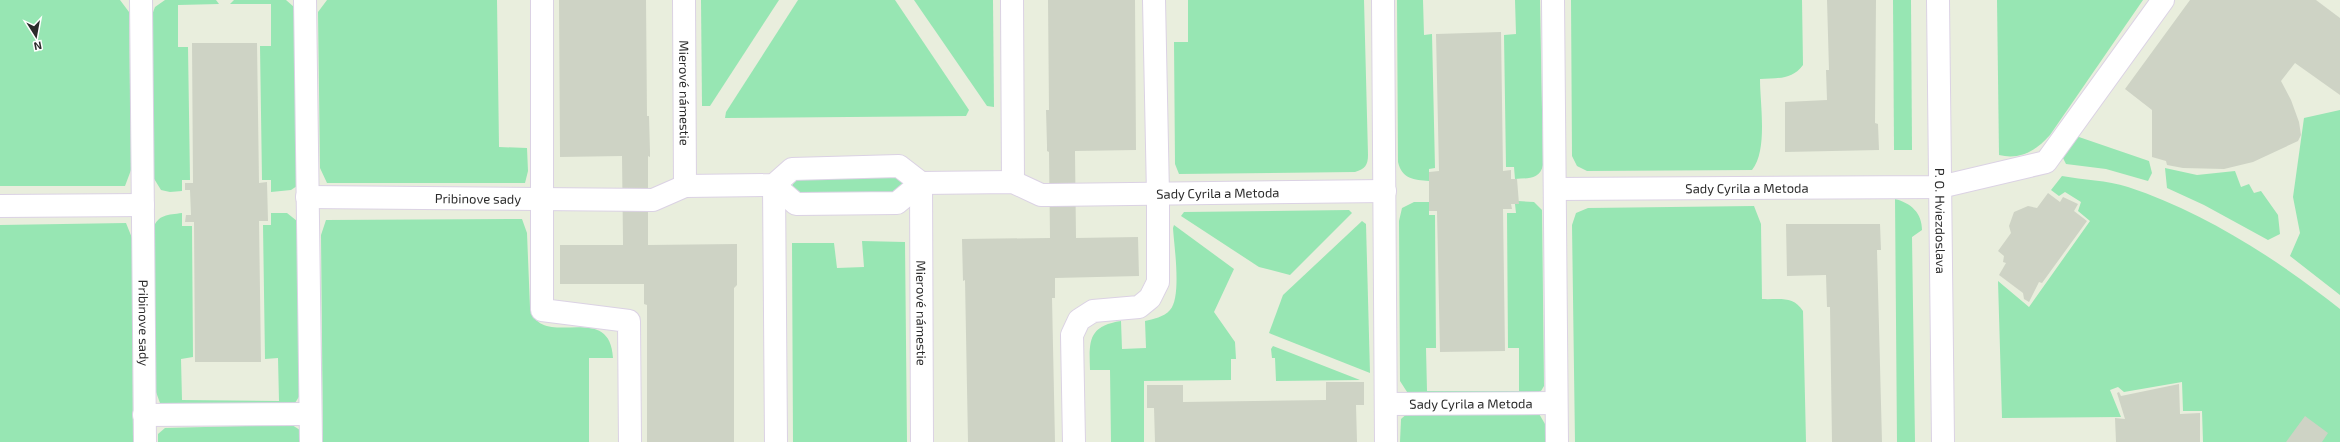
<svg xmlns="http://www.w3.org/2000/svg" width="2340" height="442" font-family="'Exo 2',sans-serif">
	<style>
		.green { fill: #97e6b3 }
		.building { fill: #ced3c5 }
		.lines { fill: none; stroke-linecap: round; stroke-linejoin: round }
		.minor-casing { stroke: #dbd2e4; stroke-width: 24 }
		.minor { stroke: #fff; stroke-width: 22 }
		.labels { text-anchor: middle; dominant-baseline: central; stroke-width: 4; stroke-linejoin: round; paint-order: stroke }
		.street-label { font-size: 13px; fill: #2b2b2b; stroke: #fff }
	</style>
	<rect width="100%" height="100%" fill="#e9eedd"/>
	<!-- green -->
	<g class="green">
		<path d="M 0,0 L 120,0 L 129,12 L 131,170 L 125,186 L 0,186 Z"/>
		<path d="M 165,0 L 216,0 L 219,4 L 178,5 L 178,47 L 188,47 L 190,180 L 182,180 L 182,191 L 170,192 L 161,190 L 153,177 L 152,15 L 155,7 Z"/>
		<path d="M 234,0 L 286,0 L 294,7 L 297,186 L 291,190 L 271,192 L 271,180 L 262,180 L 260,46 L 271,46 L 271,4 L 230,4 Z"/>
		<path d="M 327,0 L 497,0 L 499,147 L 527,148 L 528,171 L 525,183 L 327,183 L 320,168 L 318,12 Z"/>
		<path d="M 701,0 L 779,0 L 710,106 L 702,106 Z"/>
		<path d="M 798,0 L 895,0 L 969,110 L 966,116 L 725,118 L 726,112 Z"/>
		<path d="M 914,0 L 993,0 L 994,107 L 987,106 Z"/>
		<path d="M 1188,0 L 1364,0 L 1368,155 C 1368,165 1365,169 1355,172 L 1179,174 L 1175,164 L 1174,42 L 1188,42 Z"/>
		<path d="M 1397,0 L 1423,0 L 1424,35 L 1432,34 L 1435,168 L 1429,169 L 1429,181 C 1414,180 1402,179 1398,162 Z"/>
		<path d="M 1515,0 L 1540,0 L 1543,165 C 1540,180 1527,178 1515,179 L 1514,167 L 1506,167 L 1504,35 L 1516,34 Z"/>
		<path d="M 1571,0 L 1802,0 L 1803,65 C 1792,80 1777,78 1760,79 C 1760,104 1768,150 1752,170 L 1587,171 L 1577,166 L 1572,156 Z"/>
		<path d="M 1893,0 L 1911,0 L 1912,150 L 1894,150 Z"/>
		<path d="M 1997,0 L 2143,0 L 2050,135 C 2036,151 2020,160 1999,155 Z"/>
		<path d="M 2340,110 L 2340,295 L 2290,256 L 2300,233 L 2293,197 L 2304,118 Z"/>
		<path d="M 2076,136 L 2149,161 L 2152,173 L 2148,181 L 2106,169 L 2066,164 L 2062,156 Z"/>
		<path d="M 2165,168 L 2197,175 L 2235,171 L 2241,187 L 2249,184 L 2254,193 L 2261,191 L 2278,215 L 2280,234 L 2268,240 L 2204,205 L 2167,188 Z"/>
		<path d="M 2062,176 C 2083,180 2107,180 2128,187 C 2204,212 2277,259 2340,309 L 2340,442 L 2203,442 L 2202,411 L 2183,411 L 2182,382 L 2124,392 L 2118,387 L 2110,390 L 2121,417 L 2002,418 L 1998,281 L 2029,307 L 2090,221 L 2078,211 L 2081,202 L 2065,192 L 2059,196 L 2051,190 Z"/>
		<path d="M 897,177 L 904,184 L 902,192 L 799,195 L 791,188 L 795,180 L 800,179 Z"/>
		<path d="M 1895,199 C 1911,203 1922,213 1922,230 L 1912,237 L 1915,442 L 1897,442 Z"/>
		<path d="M 1518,201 L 1534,202 L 1542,210 L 1544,386 L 1541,391 L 1535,393 L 1409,395 L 1400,381 L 1399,221 L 1402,208 L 1414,202 L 1429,202 L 1429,215 L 1435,215 L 1436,348 L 1426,348 L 1427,391 L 1519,391 L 1519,348 L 1508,348 L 1507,213 L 1516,213 L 1515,204 Z"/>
		<path d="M 1754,206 L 1761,224 L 1762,299 C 1779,300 1793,295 1803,311 L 1806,442 L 1575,442 L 1572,225 L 1576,213 L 1588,208 Z"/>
		<path d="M 1349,210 L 1352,213 L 1290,275 L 1259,267 L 1181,216 L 1184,212 Z"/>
		<path d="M 182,213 L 182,226 L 192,226 L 193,357 L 181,359 L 182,400 L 279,401 L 278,358 L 265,359 L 263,225 L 271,225 L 271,213 L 287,213 L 297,221 L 300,395 L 295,403 L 166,406 L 160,403 L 156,392 L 153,229 C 158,214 168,215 182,213 Z"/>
		<path d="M 522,219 L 527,233 L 530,308 C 541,352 610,299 613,358 L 589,358 L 589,442 L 323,442 L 321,235 L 326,220 Z"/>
		<path d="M 1362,221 L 1366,224 L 1370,373 L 1269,333 L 1283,295 Z"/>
		<path d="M 126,223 L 132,238 L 133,442 L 0,442 L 0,225 Z"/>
		<path d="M 1174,225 L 1234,269 L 1214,312 L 1235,342 L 1236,359 L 1231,359 L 1231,380 L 1144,381 L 1144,442 L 1111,442 L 1110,370 L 1090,370 C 1089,341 1088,326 1121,321 L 1122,349 L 1146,348 L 1145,321 C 1153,319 1164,317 1170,310 C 1182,297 1174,245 1173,228 Z"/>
		<path d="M 862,241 L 905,242 L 907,442 L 793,442 L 792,243 L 834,243 L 837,268 L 864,267 Z"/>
		<path d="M 1273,346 L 1360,380 L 1276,381 L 1275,358 L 1272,358 L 1271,349 Z"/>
		<path d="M 1409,412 L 1538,412 L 1545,424 L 1545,442 L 1400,442 L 1401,419 Z"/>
		<path d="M 292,425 L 300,430 L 299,442 L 158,442 L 158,434 L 165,428 Z"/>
	</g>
	<!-- building -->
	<g class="building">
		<path d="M 559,0 L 646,0 L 647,116 L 649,116 L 650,152 L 650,157 L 648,156 L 648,245 L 737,244 L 737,285 L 734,288 L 734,442 L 647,442 L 647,305 L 644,304 L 644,284 L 560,284 L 560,245 L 623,245 L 623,242 L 622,156 L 560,157 Z"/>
		<path d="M 1048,0 L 1135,0 L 1136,150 L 1075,151 L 1075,153 L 1076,238 L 1138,237 L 1139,276 L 1055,278 L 1055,298 L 1052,298 L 1055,442 L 968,442 L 965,280 L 963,281 L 962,239 L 1050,238 L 1049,152 L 1047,151 L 1047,145 L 1046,110 L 1049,110 Z"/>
		<path d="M 1827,0 L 1876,0 L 1875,123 L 1878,124 L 1879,150 L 1785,152 L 1785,102 L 1827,100 L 1826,70 L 1829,70 Z"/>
		<path d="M 2190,0 L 2316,0 L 2340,18 L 2340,95 L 2295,63 L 2281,81 L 2291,100 L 2299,122 L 2301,135 L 2298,141 L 2253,162 L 2224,169 L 2183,168 L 2167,165 L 2166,161 L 2152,157 L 2152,110 L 2125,89 Z"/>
		<path d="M 1501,32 L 1503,171 L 1511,170 L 1511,179 L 1517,179 L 1519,204 L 1511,204 L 1512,209 L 1503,209 L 1505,351 L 1440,352 L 1437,211 L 1429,211 L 1429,172 L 1439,171 L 1436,34 Z"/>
		<path d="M 192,43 L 257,43 L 259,183 L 267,182 L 268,221 L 259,221 L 261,362 L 195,362 L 194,222 L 185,222 L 186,215 L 191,215 L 190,190 L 185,190 L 185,183 L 193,183 Z"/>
		<path d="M 2048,193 L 2060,202 L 2063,197 L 2078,204 L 2074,211 L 2087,221 L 2042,283 L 2039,282 L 2029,302 L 2024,299 L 2023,293 L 1999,275 L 2006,263 L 2003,262 L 2004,256 L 1998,251 L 2011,233 L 2009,226 L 2014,212 L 2028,206 L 2037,208 Z"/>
		<path d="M 1786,224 L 1880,224 L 1881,250 L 1877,250 L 1882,442 L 1832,442 L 1830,307 L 1827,307 L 1826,275 L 1787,276 Z"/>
		<path d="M 1326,382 L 1364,382 L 1364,405 L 1356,405 L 1357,442 L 1155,442 L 1154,408 L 1147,408 L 1147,385 L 1183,385 L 1183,402 L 1326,400 Z"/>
		<path d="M 2179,384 L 2180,414 L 2200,413 L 2200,442 L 2116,442 L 2115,418 L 2125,419 L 2117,393 L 2119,392 L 2121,396 Z"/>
		<path d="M 2305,416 L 2328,433 L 2322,442 L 2286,442 Z"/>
	</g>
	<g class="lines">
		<!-- minor casing -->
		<g class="minor-casing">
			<g id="minor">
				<path id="s1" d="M 141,0 L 145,442"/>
				<path d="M 305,0 L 311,442"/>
				<path d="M 542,0 L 542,310 L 629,321 L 630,442"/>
				<path id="s2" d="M 684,0 L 685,186"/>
				<path d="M 1012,0 L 1013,182"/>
				<path d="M 1383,0 L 1386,442"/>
				<path d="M 1553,0 L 1557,442"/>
				<path id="s3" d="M 1938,0 L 1943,442"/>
				<path id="s4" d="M 921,183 L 922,442"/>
				<path id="s5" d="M 774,185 L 796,204 L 897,203 L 921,183 L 1013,182 L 1041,195 L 1050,195 L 1385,191"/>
				<path d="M 774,185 L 776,442"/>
				<path id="s6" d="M 1555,189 L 1940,187 L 2046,162 L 2163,0"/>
				<path id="s7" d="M 307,197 L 653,200 L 685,186 L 774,185 L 792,169 L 899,166 L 921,183"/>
				<path d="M 0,206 L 143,205"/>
				<path id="s8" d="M 1386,404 L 1556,403"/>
				<path d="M 144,415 L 310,414"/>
				<path d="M 1074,442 L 1072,335 L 1079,320 L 1093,311 L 1139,307 L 1150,298 L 1158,282 L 1158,195 L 1154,0"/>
			</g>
		</g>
		<!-- minor -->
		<use href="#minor" class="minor"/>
	</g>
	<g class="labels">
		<!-- street labels -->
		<g class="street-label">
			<text stroke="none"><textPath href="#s2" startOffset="93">Mierové námestie</textPath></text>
			<text stroke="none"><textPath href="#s6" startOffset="192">Sady Cyrila a Metoda</textPath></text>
			<text stroke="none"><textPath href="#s5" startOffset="461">Sady Cyrila a Metoda</textPath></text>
			<text stroke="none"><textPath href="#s7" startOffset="171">Pribinove sady</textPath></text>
			<text stroke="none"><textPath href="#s3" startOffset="221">P. O. Hviezdoslava</textPath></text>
			<text stroke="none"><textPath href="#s4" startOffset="130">Mierové námestie</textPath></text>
			<text stroke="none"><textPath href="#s1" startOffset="323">Pribinove sady</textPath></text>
			<text stroke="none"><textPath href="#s8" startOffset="85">Sady Cyrila a Metoda</textPath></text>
		</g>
	</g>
	<!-- north arrow -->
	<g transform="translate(36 36) rotate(169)" stroke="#ffffff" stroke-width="3" paint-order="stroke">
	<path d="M0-3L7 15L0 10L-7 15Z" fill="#2b2b2b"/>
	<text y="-6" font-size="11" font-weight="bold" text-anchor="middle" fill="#2b2b2b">N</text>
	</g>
</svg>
